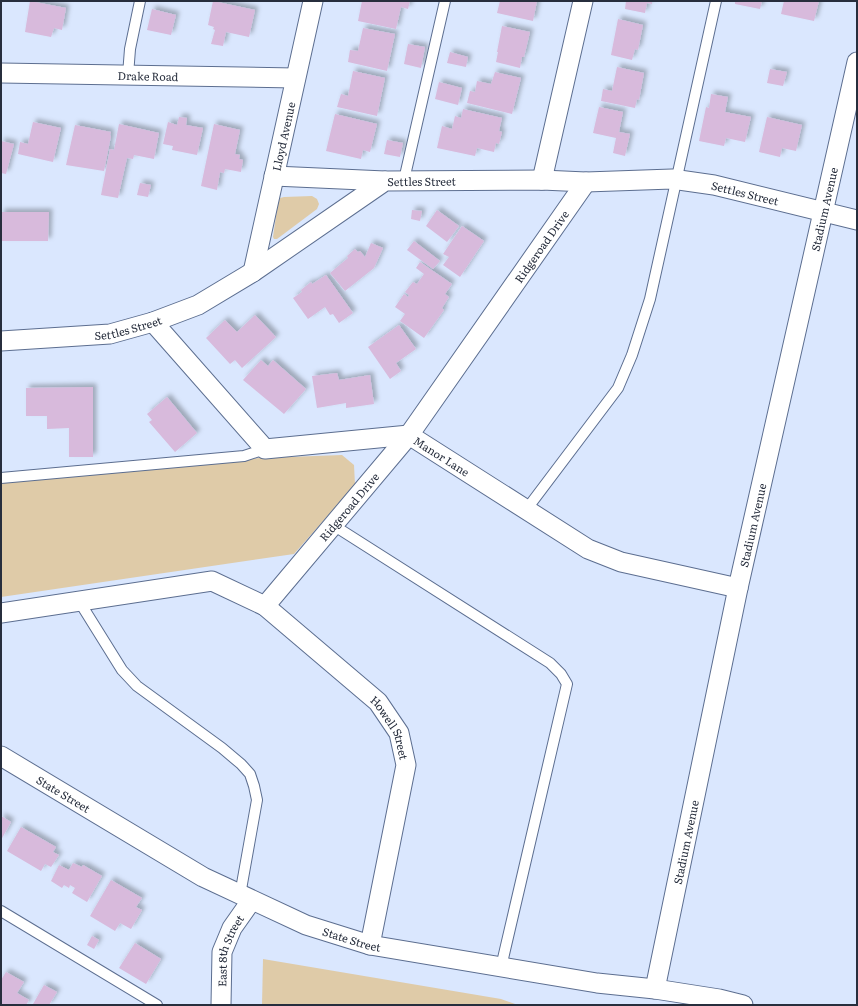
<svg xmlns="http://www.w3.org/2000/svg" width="858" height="1006" font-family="Literata,serif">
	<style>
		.green { fill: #dfcba8 }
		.building { fill: #d8badc; filter: url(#shadow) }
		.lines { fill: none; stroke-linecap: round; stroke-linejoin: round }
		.service-casing { stroke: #5c6e90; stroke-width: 12 }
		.minor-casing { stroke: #5c6e90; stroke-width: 21 }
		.service { stroke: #fff; stroke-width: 10 }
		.minor { stroke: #fff; stroke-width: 19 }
		.labels { text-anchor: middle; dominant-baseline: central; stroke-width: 3; stroke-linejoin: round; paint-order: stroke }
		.street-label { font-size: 11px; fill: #272e3d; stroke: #dae7fe }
	</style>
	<defs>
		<filter id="shadow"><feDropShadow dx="3.5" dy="-3.5" stdDeviation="2" flood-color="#0004"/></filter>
	</defs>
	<rect width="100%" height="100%" fill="#dae7fe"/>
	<!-- green -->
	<g class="green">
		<path d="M 312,196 L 317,199 L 319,204 L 317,209 L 277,239 L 274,239 L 273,237 L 278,202 L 280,198 L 284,197 Z"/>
		<path d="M 342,455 L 354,465 L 355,485 L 294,554 L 1,597 L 1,482 L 260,458 Z"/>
		<path d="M 263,959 L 501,999 L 518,1005 L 262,1005 Z"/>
	</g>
	<!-- building -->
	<g class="building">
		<path d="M 30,1 L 66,8 L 62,30 L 54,28 L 51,37 L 25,32 Z"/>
		<path d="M 213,1 L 255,10 L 249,37 L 226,32 L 223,46 L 211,44 L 215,30 L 213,29 L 214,27 L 208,25 Z"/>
		<path d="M 362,1 L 410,1 L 408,9 L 401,7 L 396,29 L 358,21 Z"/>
		<path d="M 500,1 L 537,1 L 533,21 L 497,13 Z"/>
		<path d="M 626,1 L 652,1 L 652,4 L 647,3 L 645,13 L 625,9 Z"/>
		<path d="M 735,1 L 762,1 L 760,9 L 735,4 Z"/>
		<path d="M 784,1 L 819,1 L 814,21 L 781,14 Z"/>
		<path d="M 152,9 L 176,15 L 171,35 L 147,30 Z"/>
		<path d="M 618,19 L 643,25 L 638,50 L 635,49 L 632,60 L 611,55 Z"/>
		<path d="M 502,26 L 530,32 L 524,57 L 522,57 L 520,68 L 496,62 L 498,52 L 497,52 Z"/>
		<path d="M 363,28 L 395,34 L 387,71 L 348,62 L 350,50 L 358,51 Z"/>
		<path d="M 408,44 L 425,47 L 421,68 L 404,64 Z"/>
		<path d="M 450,52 L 468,57 L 466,67 L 447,63 Z"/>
		<path d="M 617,67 L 644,73 L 639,100 L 637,99 L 635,108 L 601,101 L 603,89 L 612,91 Z"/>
		<path d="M 770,69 L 787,72 L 783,86 L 767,83 Z"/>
		<path d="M 353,71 L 385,78 L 377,116 L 337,107 L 341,94 L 348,96 Z"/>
		<path d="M 495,72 L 521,78 L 512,114 L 467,103 L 470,91 L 475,92 L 477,81 L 491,84 Z"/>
		<path d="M 439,82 L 462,88 L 458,105 L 435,99 Z"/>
		<path d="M 711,94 L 728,97 L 725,112 L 751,117 L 745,142 L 726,138 L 724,146 L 699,141 L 706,107 L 709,108 Z"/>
		<path d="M 599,107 L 623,112 L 619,132 L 630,134 L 625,156 L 613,153 L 616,138 L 593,133 Z"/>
		<path d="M 463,109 L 502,118 L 499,131 L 502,132 L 499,144 L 496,143 L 494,152 L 477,148 L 475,156 L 437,148 L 442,126 L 452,129 L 455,116 L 461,118 Z"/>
		<path d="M 335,114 L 377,124 L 370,152 L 363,150 L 361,159 L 326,151 Z"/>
		<path d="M 179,117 L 187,118 L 186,125 L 203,128 L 197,155 L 172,150 L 173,146 L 163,144 L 168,122 L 177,125 Z"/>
		<path d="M 767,117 L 802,125 L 796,151 L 782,148 L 780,157 L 759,152 Z"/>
		<path d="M 33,122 L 61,128 L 53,162 L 18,154 L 20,142 L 28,144 Z"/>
		<path d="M 119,124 L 159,133 L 154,159 L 134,155 L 133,159 L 127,158 L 118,198 L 101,195 L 110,149 L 114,150 Z"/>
		<path d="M 214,124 L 240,130 L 235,154 L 240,155 L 239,159 L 243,160 L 241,172 L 225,169 L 224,173 L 220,172 L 217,190 L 201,186 Z"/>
		<path d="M 75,125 L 111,132 L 110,135 L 111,136 L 104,171 L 66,165 Z"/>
		<path d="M 387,140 L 403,143 L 400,157 L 384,154 Z"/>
		<path d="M 1,141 L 14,144 L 6,174 L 1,173 Z"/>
		<path d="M 140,183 L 151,185 L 148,197 L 137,195 Z"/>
		<path d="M 412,210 L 422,211 L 420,221 L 411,219 Z"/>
		<path d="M 437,210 L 459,226 L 447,242 L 426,226 Z"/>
		<path d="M 1,212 L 49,212 L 48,241 L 1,241 Z"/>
		<path d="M 462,226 L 484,241 L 460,277 L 443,265 L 449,257 L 443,254 Z"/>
		<path d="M 414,241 L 440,261 L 433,269 L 407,250 Z"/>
		<path d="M 371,243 L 383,248 L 374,268 L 345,291 L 330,273 L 348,258 L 347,256 L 355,249 L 358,252 L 360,251 L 365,257 Z"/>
		<path d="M 420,262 L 452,284 L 445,294 L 449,297 L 442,308 L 444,310 L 424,338 L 400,321 L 405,314 L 395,307 L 404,294 L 408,297 L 409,295 L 405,292 L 413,282 L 417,284 L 424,274 L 416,268 Z"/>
		<path d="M 326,275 L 353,313 L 339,323 L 333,314 L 330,315 L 325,307 L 308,319 L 293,298 L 302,292 L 301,290 L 311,282 L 312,284 Z"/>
		<path d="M 255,315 L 276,337 L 242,368 L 235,360 L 230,364 L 206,338 L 225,320 L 237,332 Z"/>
		<path d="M 399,325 L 416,349 L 396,363 L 401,371 L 390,379 L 368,347 Z"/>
		<path d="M 261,360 L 268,366 L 273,360 L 306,389 L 284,414 L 243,380 Z"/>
		<path d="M 337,373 L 339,380 L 370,375 L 374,404 L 346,408 L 346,403 L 317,408 L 312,376 Z"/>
		<path d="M 93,387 L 93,457 L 69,457 L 69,428 L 47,429 L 47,416 L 26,416 L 26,388 Z"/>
		<path d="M 167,397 L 197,433 L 175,452 L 149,422 L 152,420 L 147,414 Z"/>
		<path d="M 1,816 L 11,822 L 1,840 Z"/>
		<path d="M 21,827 L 56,847 L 53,852 L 59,855 L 51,867 L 45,864 L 41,871 L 7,851 Z"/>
		<path d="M 73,863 L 82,867 L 83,865 L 102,876 L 87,902 L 72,893 L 75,888 L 70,885 L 69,888 L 64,885 L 62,888 L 51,881 L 59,865 L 69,870 Z"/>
		<path d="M 111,880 L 142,898 L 136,907 L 142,910 L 131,929 L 120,923 L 115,931 L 90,916 Z"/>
		<path d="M 92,936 L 99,940 L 94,949 L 87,945 Z"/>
		<path d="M 135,943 L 161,959 L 146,984 L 119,968 Z"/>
		<path d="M 6,972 L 24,982 L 17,993 L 29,1000 L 26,1005 L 1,1005 L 1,980 Z"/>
		<path d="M 44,985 L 57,992 L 49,1005 L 35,1005 L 33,1004 Z"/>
	</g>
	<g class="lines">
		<!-- service casing -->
		<g class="service-casing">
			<g id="service">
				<path d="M 128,75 L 130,49 L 140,1"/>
				<path d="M 404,180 L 445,1"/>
				<path d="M 1,478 L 244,456 L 265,449"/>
				<path d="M 526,510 L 618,388 L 632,355 L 650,299 L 716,1"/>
				<path d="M 333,525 L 550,663 L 561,674 L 567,684 L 501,967"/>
				<path d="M 79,601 L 122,670 L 137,686 L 222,748 L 241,764 L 250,774 L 254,786 L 257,800 L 240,895"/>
				<path d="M 1,911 L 157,1005"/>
			</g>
		</g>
		<!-- minor casing -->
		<g class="minor-casing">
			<g id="minor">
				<path id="s1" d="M 1,73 L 295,78"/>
				<path d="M 274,176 L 385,181"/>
				<path d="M 542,180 L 583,1"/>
				<path id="s2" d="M 253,272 L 313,1"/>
				<path id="s3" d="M 153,322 L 265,449 L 409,435 L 588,549 L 621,562 L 738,588"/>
				<path id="s4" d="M 1,341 L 110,334 L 153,322 L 198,305 L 253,272 L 385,181 L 542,180 L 586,182 L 672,179 L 714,185 L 857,220"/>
				<path id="s5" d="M 265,606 L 409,435 L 586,182"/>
				<path id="s6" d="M 1,613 L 212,581 L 265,606 L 378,702 L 399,733 L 406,765 L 370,945"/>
				<path id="s7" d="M 1,756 L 203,877 L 306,925 L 370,945 L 597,983 L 655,989 L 719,999 L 743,1005"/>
				<path id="s8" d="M 655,989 L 738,588 L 857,62"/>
				<path id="s9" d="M 221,1005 L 222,952 L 232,928 L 251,901"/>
			</g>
		</g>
		<!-- service -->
		<use href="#service" class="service"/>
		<!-- minor -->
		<use href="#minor" class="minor"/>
	</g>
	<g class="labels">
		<!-- street labels -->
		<g class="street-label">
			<text stroke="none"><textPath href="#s1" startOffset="147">Drake Road</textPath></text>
			<text stroke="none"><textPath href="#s2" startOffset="139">Lloyd Avenue</textPath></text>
			<text stroke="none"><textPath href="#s4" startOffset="463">Settles Street</textPath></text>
			<text stroke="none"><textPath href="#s4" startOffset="788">Settles Street</textPath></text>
			<text stroke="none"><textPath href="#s8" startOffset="798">Stadium Avenue</textPath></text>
			<text stroke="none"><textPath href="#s5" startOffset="454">Ridgeroad Drive</textPath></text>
			<text stroke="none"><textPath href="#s4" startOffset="128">Settles Street</textPath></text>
			<text stroke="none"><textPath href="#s3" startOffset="353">Manor Lane</textPath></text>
			<text stroke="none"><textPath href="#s5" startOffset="130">Ridgeroad Drive</textPath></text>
			<text stroke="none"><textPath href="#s8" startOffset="474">Stadium Avenue</textPath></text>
			<text stroke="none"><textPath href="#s6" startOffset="449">Howell Street</textPath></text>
			<text stroke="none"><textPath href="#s7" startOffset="73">State Street</textPath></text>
			<text stroke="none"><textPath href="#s8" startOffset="150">Stadium Avenue</textPath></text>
			<text stroke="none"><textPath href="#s7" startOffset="397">State Street</textPath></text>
			<text stroke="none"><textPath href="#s9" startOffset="56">East 8th Street</textPath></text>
		</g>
	</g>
	<!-- border -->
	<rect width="858" height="1006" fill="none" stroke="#272e3d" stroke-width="4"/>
</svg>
